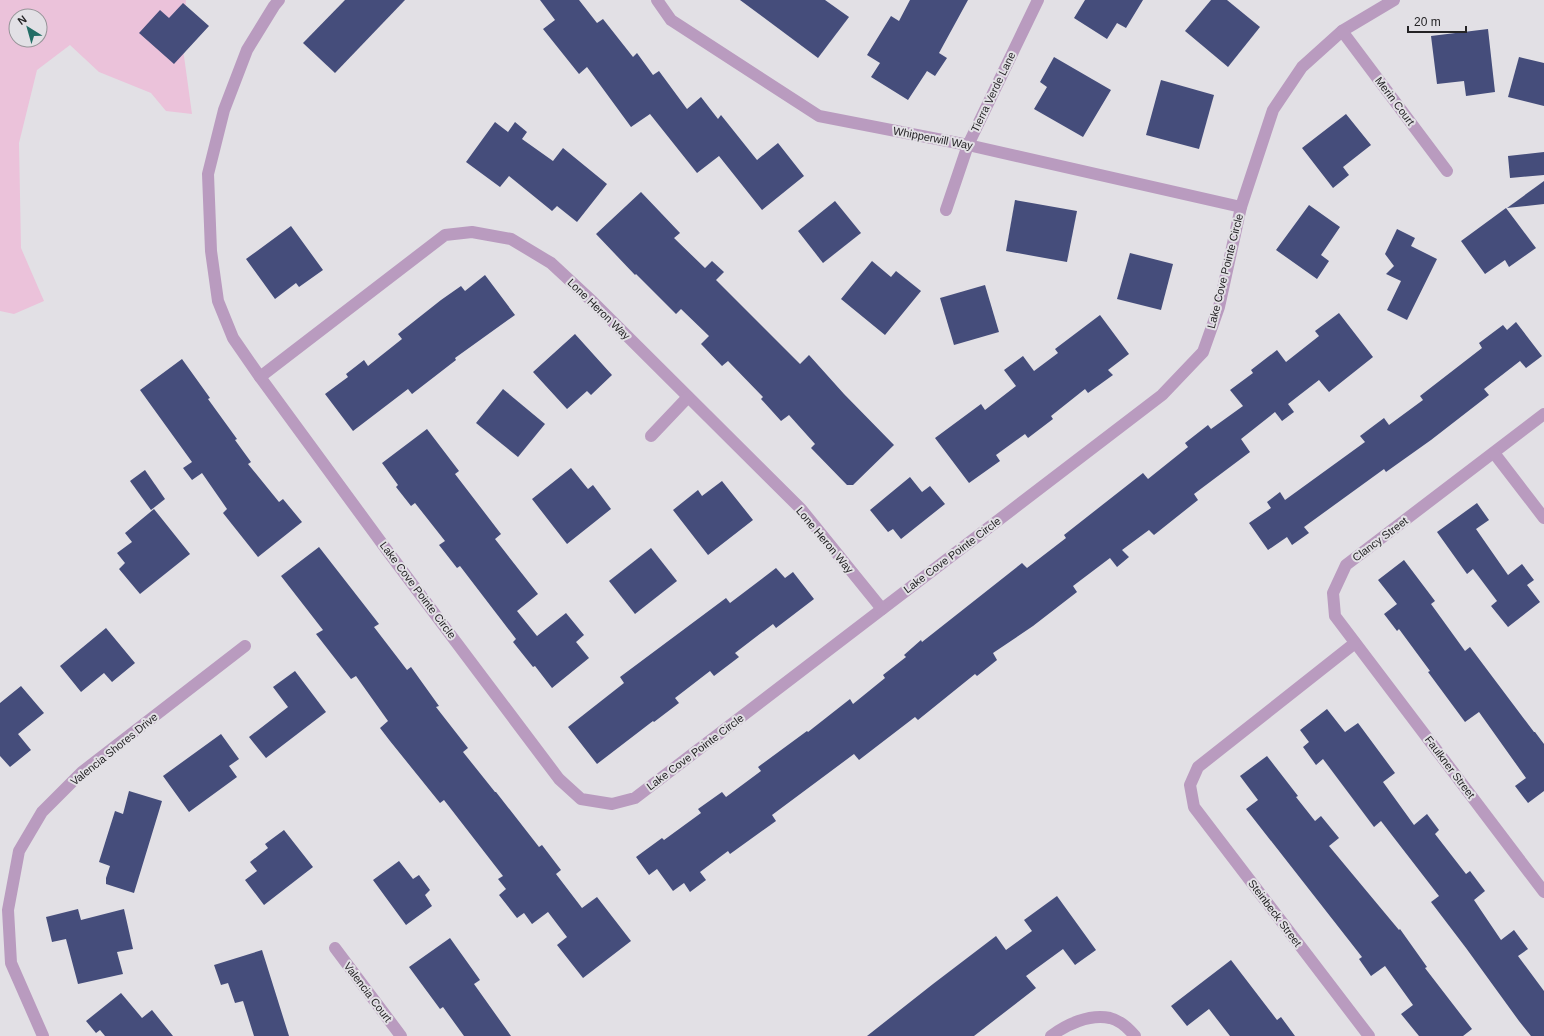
<svg xmlns="http://www.w3.org/2000/svg" width="1544" height="1036" font-family="Helvetica,sans-serif">
	<style>
		.green { fill: #ebc2da; fill-rule: evenodd }
		.building { fill: #454d7b }
		.lines { fill: none; stroke-linecap: round; stroke-linejoin: round }
		.minor { stroke: #b99bbf; stroke-width: 12 }
		.labels { text-anchor: middle; dominant-baseline: central; stroke-width: 4; stroke-linejoin: round; paint-order: stroke }
		.street-label { font-size: 11px; fill: #242325; stroke: #e2e0e5 }
	</style>
	<rect width="100%" height="100%" fill="#e2e0e5"/>
	<!-- green -->
	<path class="green" d="M 0,0 L 186,0 L 183,49 L 192,114 L 166,111 L 151,93 L 99,72 L 70,45 L 37,70 L 19,143 L 21,248 L 44,301 L 14,314 L 0,311 ZM 16,16 L 40,16 L 40,40 L 16,40 Z"/>
	<!-- building -->
	<g class="building">
		<path d="M 345,0 L 405,0 L 335,73 L 303,43 Z"/>
		<path d="M 540,0 L 579,0 L 597,23 L 603,19 L 633,57 L 637,53 L 653,75 L 659,71 L 687,109 L 701,97 L 718,119 L 721,115 L 757,160 L 778,143 L 804,176 L 762,210 L 719,156 L 697,173 L 650,114 L 631,127 L 587,67 L 579,74 L 543,29 L 555,20 Z"/>
		<path d="M 740,0 L 825,0 L 849,17 L 818,58 Z"/>
		<path d="M 910,0 L 968,0 L 939,53 L 947,58 L 935,76 L 927,71 L 908,100 L 871,77 L 880,63 L 867,55 L 891,16 L 899,21 Z"/>
		<path d="M 1085,0 L 1143,0 L 1126,28 L 1117,23 L 1107,39 L 1074,18 Z"/>
		<path d="M 1211,0 L 1227,0 L 1260,27 L 1228,67 L 1185,31 Z"/>
		<path d="M 183,3 L 209,26 L 174,64 L 139,33 L 160,10 L 169,18 Z"/>
		<path d="M 1488,29 L 1495,92 L 1466,96 L 1464,81 L 1437,84 L 1431,36 Z"/>
		<path d="M 1054,57 L 1111,90 L 1083,137 L 1034,109 L 1047,87 L 1040,82 Z"/>
		<path d="M 1519,57 L 1544,63 L 1544,106 L 1508,97 Z"/>
		<path d="M 1161,80 L 1214,95 L 1199,149 L 1146,135 Z"/>
		<path d="M 1346,114 L 1371,145 L 1343,167 L 1349,175 L 1333,188 L 1302,148 Z"/>
		<path d="M 495,122 L 508,132 L 515,122 L 527,132 L 522,139 L 553,161 L 563,148 L 607,184 L 577,222 L 557,206 L 552,211 L 509,176 L 500,187 L 466,162 Z"/>
		<path d="M 1544,152 L 1544,175 L 1510,178 L 1508,156 Z"/>
		<path d="M 1544,181 L 1544,204 L 1507,208 Z"/>
		<path d="M 641,192 L 680,233 L 674,238 L 705,268 L 712,261 L 724,272 L 716,280 L 800,364 L 809,355 L 844,394 L 894,445 L 853,485 L 847,485 L 811,448 L 815,444 L 789,415 L 781,421 L 761,399 L 763,397 L 728,361 L 722,366 L 701,344 L 709,336 L 681,309 L 676,314 L 636,274 L 635,275 L 596,234 Z"/>
		<path d="M 1015,200 L 1077,211 L 1067,262 L 1006,251 Z"/>
		<path d="M 835,201 L 861,233 L 823,263 L 798,231 Z"/>
		<path d="M 1309,205 L 1340,227 L 1321,255 L 1329,261 L 1317,279 L 1276,250 Z"/>
		<path d="M 1506,208 L 1536,248 L 1509,267 L 1505,260 L 1485,274 L 1461,241 Z"/>
		<path d="M 291,226 L 323,270 L 299,287 L 296,283 L 275,299 L 246,259 Z"/>
		<path d="M 1397,229 L 1415,238 L 1411,246 L 1437,259 L 1407,320 L 1387,310 L 1401,281 L 1386,274 L 1394,266 L 1385,254 Z"/>
		<path d="M 1130,253 L 1173,264 L 1161,310 L 1117,299 Z"/>
		<path d="M 872,261 L 891,277 L 896,271 L 921,291 L 885,335 L 841,299 Z"/>
		<path d="M 485,275 L 515,315 L 455,358 L 456,360 L 412,394 L 408,389 L 353,431 L 325,394 L 348,377 L 346,374 L 364,360 L 368,366 L 402,339 L 398,334 L 441,300 L 461,286 L 465,291 Z"/>
		<path d="M 985,285 L 999,332 L 954,345 L 940,298 Z"/>
		<path d="M 1339,313 L 1373,357 L 1329,392 L 1319,380 L 1288,404 L 1294,412 L 1282,421 L 1275,412 L 1241,439 L 1250,452 L 1194,494 L 1198,500 L 1154,535 L 1149,530 L 1122,550 L 1129,557 L 1117,567 L 1110,558 L 1073,586 L 1077,592 L 1033,626 L 993,653 L 997,660 L 977,676 L 975,674 L 918,720 L 915,717 L 859,760 L 854,754 L 772,815 L 776,821 L 730,854 L 728,851 L 700,872 L 706,880 L 690,892 L 684,883 L 673,891 L 657,869 L 649,875 L 636,857 L 662,838 L 664,840 L 701,813 L 698,809 L 722,792 L 726,797 L 761,771 L 758,767 L 807,731 L 808,732 L 850,699 L 853,704 L 885,678 L 883,675 L 906,657 L 904,655 L 921,640 L 922,642 L 1022,563 L 1027,568 L 1066,538 L 1064,535 L 1143,473 L 1148,479 L 1188,447 L 1185,443 L 1208,425 L 1211,429 L 1243,406 L 1230,390 L 1253,373 L 1251,370 L 1277,350 L 1286,362 L 1319,336 L 1315,331 Z"/>
		<path d="M 1100,315 L 1129,354 L 1108,370 L 1113,375 L 1088,393 L 1085,389 L 1051,416 L 1053,419 L 1028,438 L 1025,434 L 996,455 L 1000,461 L 969,483 L 935,438 L 981,404 L 985,410 L 1016,386 L 1004,370 L 1023,356 L 1034,371 L 1058,353 L 1055,349 Z"/>
		<path d="M 1516,322 L 1542,356 L 1526,368 L 1520,361 L 1484,389 L 1489,395 L 1431,440 L 1386,472 L 1384,469 L 1304,527 L 1309,533 L 1292,545 L 1287,537 L 1268,550 L 1249,523 L 1271,508 L 1267,502 L 1280,492 L 1285,500 L 1365,442 L 1360,436 L 1384,418 L 1389,425 L 1423,400 L 1420,396 L 1482,348 L 1479,343 L 1503,325 L 1507,330 Z"/>
		<path d="M 575,334 L 612,375 L 591,395 L 587,391 L 567,409 L 533,372 Z"/>
		<path d="M 182,359 L 210,398 L 208,399 L 237,439 L 235,440 L 251,462 L 248,464 L 279,502 L 283,499 L 302,522 L 258,557 L 223,513 L 227,509 L 202,473 L 192,480 L 183,468 L 192,462 L 140,390 Z"/>
		<path d="M 503,389 L 545,424 L 518,457 L 476,423 Z"/>
		<path d="M 427,429 L 459,471 L 455,474 L 501,534 L 495,539 L 538,594 L 517,611 L 537,636 L 566,613 L 584,635 L 576,642 L 589,658 L 552,688 L 535,666 L 533,667 L 513,642 L 516,639 L 460,566 L 457,568 L 439,545 L 445,541 L 415,503 L 411,506 L 396,487 L 398,485 L 382,463 Z"/>
		<path d="M 571,468 L 588,489 L 593,485 L 611,509 L 567,544 L 532,499 Z"/>
		<path d="M 145,470 L 165,499 L 151,510 L 130,481 Z"/>
		<path d="M 910,477 L 922,492 L 930,486 L 945,504 L 901,539 L 893,529 L 888,532 L 870,510 Z"/>
		<path d="M 722,481 L 753,520 L 708,555 L 673,510 L 698,490 L 702,496 Z"/>
		<path d="M 1477,503 L 1489,520 L 1476,529 L 1508,575 L 1522,564 L 1534,580 L 1527,585 L 1540,602 L 1508,627 L 1491,606 L 1497,601 L 1473,569 L 1467,574 L 1437,532 Z"/>
		<path d="M 154,509 L 190,554 L 140,594 L 119,569 L 125,563 L 117,553 L 132,542 L 125,533 Z"/>
		<path d="M 319,547 L 379,624 L 374,627 L 407,670 L 411,667 L 439,706 L 436,707 L 468,748 L 463,752 L 495,792 L 496,792 L 539,847 L 542,845 L 561,870 L 556,874 L 582,908 L 597,897 L 631,941 L 583,978 L 557,945 L 567,937 L 548,912 L 532,924 L 524,913 L 517,918 L 499,895 L 506,889 L 498,879 L 503,876 L 444,800 L 440,803 L 390,741 L 380,728 L 388,721 L 356,676 L 351,679 L 316,634 L 323,630 L 281,576 Z"/>
		<path d="M 651,548 L 677,581 L 635,614 L 609,581 Z"/>
		<path d="M 1404,560 L 1435,601 L 1431,604 L 1465,651 L 1470,647 L 1534,732 L 1535,732 L 1544,744 L 1544,791 L 1528,803 L 1515,786 L 1526,778 L 1479,712 L 1465,722 L 1428,672 L 1430,671 L 1399,629 L 1397,631 L 1384,614 L 1397,604 L 1378,580 Z"/>
		<path d="M 776,568 L 785,578 L 793,572 L 814,599 L 776,628 L 773,624 L 735,653 L 739,657 L 714,676 L 710,671 L 675,698 L 679,703 L 654,722 L 653,721 L 597,764 L 568,727 L 624,683 L 620,677 L 726,598 L 730,603 Z"/>
		<path d="M 106,628 L 135,663 L 112,682 L 104,673 L 81,692 L 60,666 Z"/>
		<path d="M 295,671 L 326,712 L 266,758 L 249,737 L 288,707 L 273,687 Z"/>
		<path d="M 21,686 L 44,713 L 18,734 L 31,750 L 10,767 L 0,756 L 0,703 Z"/>
		<path d="M 1327,709 L 1345,732 L 1358,723 L 1395,773 L 1383,782 L 1414,825 L 1427,814 L 1439,830 L 1435,834 L 1466,874 L 1470,871 L 1485,891 L 1474,900 L 1501,940 L 1514,930 L 1528,949 L 1518,956 L 1544,991 L 1544,1036 L 1531,1036 L 1519,1021 L 1466,948 L 1431,902 L 1439,896 L 1381,821 L 1374,827 L 1323,759 L 1316,765 L 1303,747 L 1309,742 L 1300,730 Z"/>
		<path d="M 221,734 L 239,759 L 229,766 L 237,777 L 189,812 L 163,776 Z"/>
		<path d="M 1267,756 L 1298,796 L 1296,797 L 1315,821 L 1321,816 L 1339,838 L 1329,846 L 1399,930 L 1400,929 L 1427,967 L 1425,968 L 1472,1029 L 1463,1036 L 1419,1036 L 1401,1014 L 1413,1005 L 1385,966 L 1371,976 L 1359,959 L 1362,957 L 1246,809 L 1258,800 L 1240,776 Z"/>
		<path d="M 129,791 L 162,801 L 134,893 L 106,884 L 106,878 L 110,866 L 99,862 L 115,811 L 123,814 Z"/>
		<path d="M 284,830 L 313,867 L 264,905 L 245,880 L 257,871 L 250,862 L 268,848 L 265,844 Z"/>
		<path d="M 399,861 L 413,879 L 419,875 L 430,890 L 425,895 L 432,906 L 406,925 L 373,880 Z"/>
		<path d="M 1057,896 L 1096,950 L 1075,965 L 1063,949 L 1026,976 L 1036,988 L 974,1036 L 867,1036 L 933,984 L 996,936 L 1006,950 L 1032,931 L 1024,920 Z"/>
		<path d="M 78,909 L 81,920 L 124,909 L 133,949 L 117,952 L 123,974 L 78,984 L 66,939 L 52,942 L 46,917 Z"/>
		<path d="M 450,938 L 480,980 L 474,984 L 511,1036 L 464,1036 L 443,1007 L 440,1009 L 409,967 Z"/>
		<path d="M 262,950 L 289,1036 L 254,1036 L 243,1001 L 235,1003 L 228,983 L 221,985 L 214,965 Z"/>
		<path d="M 1231,960 L 1277,1020 L 1281,1017 L 1295,1036 L 1230,1036 L 1209,1009 L 1187,1026 L 1171,1006 Z"/>
		<path d="M 121,993 L 142,1018 L 152,1010 L 173,1036 L 105,1036 L 100,1030 L 96,1033 L 86,1021 Z"/>
	</g>
	<g class="lines">
		<!-- minor -->
		<g class="minor">
			<path d="M 279,0 L 274,6 L 247,50 L 224,110 L 208,174 L 211,251 L 218,301 L 233,338 L 260,377 L 389,553 L 559,779 L 581,799 L 612,804 L 635,798 L 1162,395 L 1203,352 L 1219,307 L 1241,207 L 1273,110 L 1302,67 L 1342,31 L 1394,0"/>
			<path d="M 657,0 L 671,20 L 819,116 L 968,145 L 1241,207"/>
			<path d="M 1342,31 L 1447,171"/>
			<path d="M 946,210 L 968,145 L 1038,0"/>
			<path d="M 260,377 L 445,235 L 472,232 L 511,239 L 551,263 L 593,302 L 801,509 L 882,609"/>
			<path d="M 1544,414 L 1346,565 L 1333,593 L 1335,616 L 1544,892"/>
			<path d="M 651,436 L 688,397"/>
			<path d="M 1494,453 L 1544,518"/>
			<path d="M 1355,643 L 1198,767 L 1190,785 L 1194,807 L 1369,1036"/>
			<path d="M 335,948 L 401,1036"/>
			<path d="M 43,1036 L 11,963 L 8,910 L 19,851 L 42,812 L 82,772 L 245,646"/>
			<path d="M 1051,1036 C 1067,1024 1089,1014 1110,1018 C 1119,1020 1129,1029 1135,1036"/>
		</g>
	</g>
	<g class="labels">
		<!-- street labels -->
		<g class="street-label">
			<text transform="translate(993 92) rotate(-64)">Tierra Verde Lane</text>
			<text transform="translate(1395 101) rotate(53)">Merin Court</text>
			<text transform="translate(933 138) rotate(11)">Whipperwill Way</text>
			<text transform="translate(1225 271) rotate(-76)">Lake Cove Pointe Circle</text>
			<text transform="translate(599 309) rotate(44)">Lone Heron Way</text>
			<text transform="translate(1380 539) rotate(-37)">Clancy Street</text>
			<text transform="translate(825 540) rotate(50)">Lone Heron Way</text>
			<text transform="translate(952 555) rotate(-37)">Lake Cove Pointe Circle</text>
			<text transform="translate(418 590) rotate(53)">Lake Cove Pointe Circle</text>
			<text transform="translate(114 749) rotate(-39)">Valencia Shores Drive</text>
			<text transform="translate(695 752) rotate(-37)">Lake Cove Pointe Circle</text>
			<text transform="translate(1450 767) rotate(53)">Faulkner Street</text>
			<text transform="translate(1275 913) rotate(53)">Steinbeck Street</text>
			<text transform="translate(368 992) rotate(53)">Valencia Court</text>
		</g>
	</g>
	<!-- north arrow -->
	<g transform="translate(28 28) rotate(323)"><circle r="19" fill="#e2e0e5" stroke="#969498"/>
	<path d="M0-3L7 15L0 10L-7 15Z" fill="#236d66"/>
	<text y="-6" font-size="11" font-weight="bold" text-anchor="middle" fill="#242325">N</text>
	</g>
	<!-- scale -->
	<path d="M1408 26v6h58v-6" fill="none" stroke="#242325" stroke-width="2"/>
	<text x="1414" y="26" font-size="12" fill="#242325" stroke="#e2e0e5" stroke-width="3" paint-order="stroke">20 m</text>
</svg>
